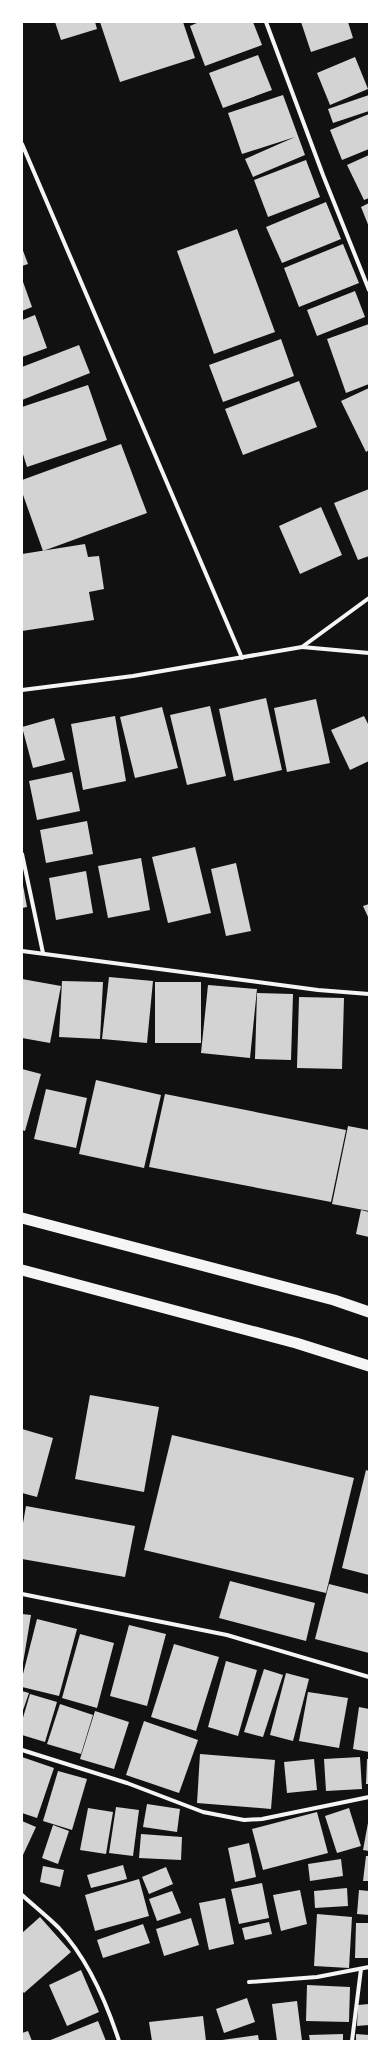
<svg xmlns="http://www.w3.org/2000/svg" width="391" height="2063" font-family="Barlow,sans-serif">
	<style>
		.building { fill: #d3d3d3 }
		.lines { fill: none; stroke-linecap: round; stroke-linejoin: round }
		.minor { stroke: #f5f5f5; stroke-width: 4 }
		.trunk { stroke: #f5f5f5; stroke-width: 11 }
	</style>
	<rect width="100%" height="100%" fill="#111"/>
	<!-- building -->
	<g class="building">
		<path d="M 55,22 L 95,22 L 97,29 L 61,40 Z"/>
		<path d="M 100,22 L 183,22 L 195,58 L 120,82 Z"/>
		<path d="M 199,22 L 253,22 L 262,45 L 205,66 L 190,26 Z"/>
		<path d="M 301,22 L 348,22 L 353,38 L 311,52 Z"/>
		<path d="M 258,55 L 272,90 L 223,108 L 209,73 Z"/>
		<path d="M 355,57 L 368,89 L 330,105 L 317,73 Z"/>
		<path d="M 283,95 L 305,155 L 253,177 L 245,159 L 295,137 L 242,154 L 228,113 Z"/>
		<path d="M 369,95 L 369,111 L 333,123 L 328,109 Z"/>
		<path d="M 369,114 L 369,149 L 342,160 L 330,130 Z"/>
		<path d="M 369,155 L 369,198 L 364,200 L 347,165 Z"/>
		<path d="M 306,160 L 320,197 L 268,217 L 254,180 Z"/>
		<path d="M 326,202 L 341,239 L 282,263 L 266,227 Z"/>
		<path d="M 369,203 L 369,227 L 361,207 Z"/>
		<path d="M 237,229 L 275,332 L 214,354 L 177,251 Z"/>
		<path d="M 343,244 L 359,283 L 299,307 L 284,268 Z"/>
		<path d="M 22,248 L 28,264 L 22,266 Z"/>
		<path d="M 22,279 L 32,307 L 22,311 Z"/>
		<path d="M 355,291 L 365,317 L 317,336 L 307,310 Z"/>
		<path d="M 35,315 L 47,348 L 22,357 L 22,320 Z"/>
		<path d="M 369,324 L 369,384 L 346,393 L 327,339 Z"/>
		<path d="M 281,339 L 294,376 L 223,402 L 209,365 Z"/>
		<path d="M 79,345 L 90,373 L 22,400 L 22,367 Z"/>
		<path d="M 299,381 L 317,427 L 243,455 L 225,409 Z"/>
		<path d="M 88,385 L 107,440 L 27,467 L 22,451 L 22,407 Z"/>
		<path d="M 369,388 L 369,450 L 366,452 L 341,401 Z"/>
		<path d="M 121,444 L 147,513 L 43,551 L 22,492 L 22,480 Z"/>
		<path d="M 369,489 L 369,556 L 358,560 L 334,503 Z"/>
		<path d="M 321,507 L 342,555 L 300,574 L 279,526 Z"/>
		<path d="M 85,544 L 88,557 L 99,556 L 104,589 L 89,592 L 94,620 L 22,631 L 22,554 Z"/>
		<path d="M 266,698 L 282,770 L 234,781 L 219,709 Z"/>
		<path d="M 316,699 L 330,763 L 287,772 L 274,708 Z"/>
		<path d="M 210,706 L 226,776 L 187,785 L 170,715 Z"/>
		<path d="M 162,707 L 178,768 L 135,778 L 120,717 Z"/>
		<path d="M 115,716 L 126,781 L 83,790 L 71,724 Z"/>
		<path d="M 364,716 L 369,726 L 369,761 L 350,770 L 331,730 Z"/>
		<path d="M 54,718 L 65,760 L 33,768 L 22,727 Z"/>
		<path d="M 72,772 L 80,811 L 37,820 L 29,781 Z"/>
		<path d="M 87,821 L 93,854 L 46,863 L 40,830 Z"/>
		<path d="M 195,847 L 211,913 L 168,923 L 152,857 Z"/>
		<path d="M 141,858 L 150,910 L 108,918 L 98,866 Z"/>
		<path d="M 236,863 L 251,931 L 226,936 L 211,869 Z"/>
		<path d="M 86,871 L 93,913 L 56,920 L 49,878 Z"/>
		<path d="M 22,880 L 27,907 L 22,908 Z"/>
		<path d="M 369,904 L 369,919 L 363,906 Z"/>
		<path d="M 109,977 L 153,981 L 147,1043 L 102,1039 Z"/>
		<path d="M 22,979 L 61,986 L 50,1043 L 22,1038 Z"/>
		<path d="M 62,981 L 103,982 L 100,1039 L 59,1037 Z"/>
		<rect x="155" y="982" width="46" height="61"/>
		<path d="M 208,985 L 257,989 L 250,1058 L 201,1053 Z"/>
		<path d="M 257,993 L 293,994 L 291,1060 L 255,1059 Z"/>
		<path d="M 299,997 L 344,998 L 342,1069 L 297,1068 Z"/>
		<path d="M 22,1069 L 41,1074 L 25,1131 L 22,1130 Z"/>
		<path d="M 96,1080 L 161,1095 L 144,1168 L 79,1154 Z"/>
		<path d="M 46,1089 L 87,1098 L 76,1148 L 34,1139 Z"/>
		<path d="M 165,1094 L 346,1130 L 331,1202 L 149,1167 Z"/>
		<path d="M 348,1126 L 369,1130 L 369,1211 L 332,1204 Z"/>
		<path d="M 361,1210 L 369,1212 L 369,1237 L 356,1234 Z"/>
		<path d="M 90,1395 L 159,1407 L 144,1492 L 75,1479 Z"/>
		<path d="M 22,1429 L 53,1438 L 37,1497 L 22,1493 Z"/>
		<path d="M 172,1435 L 354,1478 L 326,1593 L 144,1550 Z"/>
		<path d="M 366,1470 L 369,1471 L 369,1575 L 342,1568 Z"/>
		<path d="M 26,1506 L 135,1526 L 125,1577 L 22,1559 L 22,1529 Z"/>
		<path d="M 230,1581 L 315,1603 L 306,1641 L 219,1618 Z"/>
		<path d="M 329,1584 L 369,1594 L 369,1653 L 315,1639 Z"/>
		<path d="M 22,1614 L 31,1615 L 23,1663 L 22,1663 Z"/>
		<path d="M 37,1619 L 77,1629 L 59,1696 L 22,1687 L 22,1678 Z"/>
		<path d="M 129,1625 L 166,1634 L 147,1706 L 110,1696 Z"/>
		<path d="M 80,1634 L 114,1643 L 97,1708 L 62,1698 Z"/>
		<path d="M 174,1644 L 219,1657 L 196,1731 L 151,1717 Z"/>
		<path d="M 226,1661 L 257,1670 L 238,1736 L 208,1727 Z"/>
		<path d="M 264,1669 L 283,1675 L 263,1737 L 244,1732 Z"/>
		<path d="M 286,1673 L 309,1679 L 293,1741 L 270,1735 Z"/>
		<path d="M 22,1691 L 29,1693 L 22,1713 Z"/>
		<path d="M 308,1692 L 348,1698 L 339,1748 L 299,1741 Z"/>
		<path d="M 30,1694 L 57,1702 L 45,1742 L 22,1735 L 22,1721 Z"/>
		<path d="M 60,1704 L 93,1715 L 81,1754 L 47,1744 Z"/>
		<path d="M 359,1707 L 369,1709 L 369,1752 L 353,1749 Z"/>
		<path d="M 95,1711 L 129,1722 L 114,1769 L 80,1759 Z"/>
		<path d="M 144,1721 L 198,1740 L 179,1793 L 126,1775 Z"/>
		<path d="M 200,1754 L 275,1760 L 271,1809 L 197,1803 Z"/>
		<path d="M 22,1757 L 54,1768 L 37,1818 L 22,1813 Z"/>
		<path d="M 360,1757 L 362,1789 L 326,1791 L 324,1759 Z"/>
		<path d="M 314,1759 L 317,1790 L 287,1793 L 284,1762 Z"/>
		<path d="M 367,1759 L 369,1759 L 369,1784 L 366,1784 Z"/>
		<path d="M 58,1771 L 87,1779 L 72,1830 L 43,1821 Z"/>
		<path d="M 147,1804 L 180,1809 L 177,1832 L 143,1827 Z"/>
		<path d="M 116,1807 L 139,1810 L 133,1856 L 109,1853 Z"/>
		<path d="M 88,1808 L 113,1812 L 106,1854 L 80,1850 Z"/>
		<path d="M 349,1808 L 361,1846 L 337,1853 L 325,1816 Z"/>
		<path d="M 317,1812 L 328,1853 L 263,1870 L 252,1829 Z"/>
		<path d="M 22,1821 L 36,1827 L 23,1855 L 22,1854 Z"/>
		<path d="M 368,1823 L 369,1823 L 369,1851 L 363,1850 Z"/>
		<path d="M 53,1825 L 69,1831 L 58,1864 L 42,1858 Z"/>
		<path d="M 141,1834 L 182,1837 L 181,1860 L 139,1858 Z"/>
		<path d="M 249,1843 L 256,1877 L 235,1882 L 228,1848 Z"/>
		<path d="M 366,1856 L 369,1856 L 369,1881 L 363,1881 Z"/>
		<path d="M 341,1859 L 343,1876 L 310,1881 L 308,1864 Z"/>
		<path d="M 123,1865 L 127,1879 L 91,1888 L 87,1875 Z"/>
		<path d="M 43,1866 L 64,1870 L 60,1887 L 40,1882 Z"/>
		<path d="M 166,1867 L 173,1884 L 149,1894 L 142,1877 Z"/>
		<path d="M 139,1879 L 149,1916 L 95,1931 L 85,1895 Z"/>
		<path d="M 262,1883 L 269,1918 L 239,1924 L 231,1889 Z"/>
		<path d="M 347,1888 L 348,1906 L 315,1908 L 314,1891 Z"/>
		<path d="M 300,1890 L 307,1924 L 281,1931 L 273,1895 Z"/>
		<path d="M 359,1890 L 369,1891 L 369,1915 L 357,1914 Z"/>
		<path d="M 172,1891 L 181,1913 L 157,1921 L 149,1899 Z"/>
		<path d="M 225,1898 L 234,1944 L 209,1950 L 199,1903 Z"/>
		<path d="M 317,1914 L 352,1917 L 349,1968 L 314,1966 Z"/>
		<path d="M 40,1917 L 71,1952 L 24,1993 L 22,1991 L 22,1933 Z"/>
		<path d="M 191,1918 L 199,1945 L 164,1956 L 156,1929 Z"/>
		<path d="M 269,1922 L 272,1934 L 245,1940 L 242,1928 Z"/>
		<path d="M 356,1923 L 369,1923 L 369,1958 L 355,1958 Z"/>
		<path d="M 143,1924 L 150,1943 L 103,1958 L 97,1940 Z"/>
		<path d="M 81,1970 L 99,2012 L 67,2026 L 49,1985 Z"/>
		<path d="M 307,1985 L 350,1987 L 349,2022 L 306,2021 Z"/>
		<path d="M 247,1998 L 255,2022 L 224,2033 L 216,2009 Z"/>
		<path d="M 297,2001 L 302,2041 L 277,2041 L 272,2004 Z"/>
		<path d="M 369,2004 L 369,2025 L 357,2026 L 358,2005 Z"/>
		<path d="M 203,2016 L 206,2041 L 152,2041 L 149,2022 Z"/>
		<path d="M 98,2021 L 106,2041 L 48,2041 Z"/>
		<path d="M 28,2031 L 32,2041 L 22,2041 L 22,2033 Z"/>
		<path d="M 343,2034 L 343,2041 L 310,2041 L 309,2035 Z"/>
		<path d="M 356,2034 L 369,2035 L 369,2041 L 356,2041 Z"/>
		<path d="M 258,2035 L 259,2041 L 222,2041 L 222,2040 Z"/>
	</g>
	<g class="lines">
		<!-- minor -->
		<g class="minor">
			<path d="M 266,22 L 323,175 L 369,290"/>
			<path d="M 22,144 L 242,658"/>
			<path d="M 302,647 L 369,653"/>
			<path d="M 22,690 L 133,676 L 302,647 L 369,598"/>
			<path d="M 22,854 L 43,953"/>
			<path d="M 22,951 L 318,990 L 369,994"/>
			<path d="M 22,1594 L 227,1635 L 369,1677"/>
			<path d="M 22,1750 L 127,1783 L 203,1812 L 244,1820 L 262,1819 L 369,1797"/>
			<path d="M 22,1895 C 34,1906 47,1916 59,1928 C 88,1959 106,2001 119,2041"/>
			<path d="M 249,1982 L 317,1977 L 369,1967"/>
			<path d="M 352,2041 L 361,1969"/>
		</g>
		<!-- trunk -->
		<g class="trunk">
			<path d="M 22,1218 L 334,1300 L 369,1312"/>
			<path d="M 22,1270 L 296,1343 L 369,1366"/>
		</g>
	</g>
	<!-- border -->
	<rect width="391" height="2063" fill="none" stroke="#ffffff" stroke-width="46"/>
</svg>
